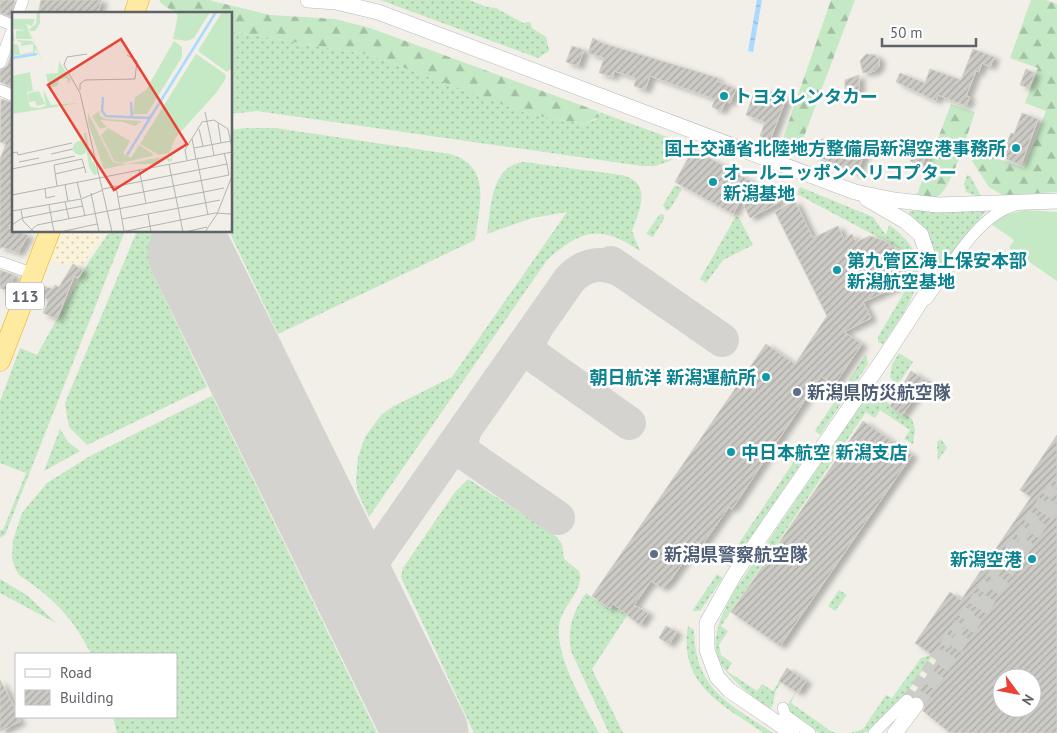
<svg xmlns="http://www.w3.org/2000/svg" width="1057" height="733" font-family="'PT Sans','Noto Sans JP',sans-serif">
	<style>
		.grass { fill: url(#grass-dots) }
		.forest { fill: url(#forest-firs) }
		.sand { fill: url(#sand-dots) }
		.green { fill: #c5e8c5 }
		.water { fill: url(#water-ripples) }
		.lines { fill: none; stroke-linecap: round; stroke-linejoin: round }
		.taxiway { stroke: #d4d3d0; stroke-width: 34 }
		.runway { stroke: #d4d3d0; stroke-width: 85 }
		.building { fill: url(#building-hatch); stroke: #d6d1c6; fill-rule: evenodd; filter: url(#shadow) }
		.minor-tunnel { stroke: #ccccc8; stroke-width: 11; stroke-dasharray: 11 5.5; stroke-linecap: butt }
		.tertiary-tunnel { stroke: #ccccc8; stroke-width: 15; stroke-dasharray: 15 8; stroke-linecap: butt }
		.minor-casing { stroke: #b5b8bc; stroke-width: 12 }
		.tertiary-casing { stroke: #b5b8bc; stroke-width: 16 }
		.trunk-casing { stroke: #f9ab00; stroke-width: 21 }
		.minor { stroke: #fff; stroke-width: 11 }
		.tertiary { stroke: #fff; stroke-width: 15 }
		.trunk { stroke: #feeaa1; stroke-width: 20 }
		.culture-dot { fill: #0f9aa8; stroke: #fff; stroke-width: 2 }
		.service-dot { fill: #5c6f8a; stroke: #fff; stroke-width: 2 }
		.labels { text-anchor: middle; dominant-baseline: central; stroke-width: 5; stroke-linejoin: round; paint-order: stroke }
		.shield { fill: #fff; stroke: #8f9295; stroke-width: 1 }
		.shield-label { font-size: 16px; font-weight: bold; fill: #5f6368 }
		.culture-label { font-size: 18px; font-weight: bold; fill: #0d838f; stroke: #fff; text-anchor: start }
		.service-label { font-size: 18px; font-weight: bold; fill: #4e5e75; stroke: #fff; text-anchor: start }
		.inset-river { fill: none; stroke: #aadaff; stroke-width: 2.5 }
		.inset-road { fill: none; stroke: #b3b3b1; stroke-width: 1 }
		.view { fill: #ea4335; fill-opacity: 0.15; stroke: #ea4335; stroke-width: 2.5 }
		.inset-edge { fill: none; stroke: #5f6368; stroke-width: 2.5 }
	</style>
	<defs>
		<pattern id="grass-dots" width="8" height="8" patternUnits="userSpaceOnUse" patternTransform="scale(1.25)"><rect width="8" height="8" fill="#c5e8c5"/><path d="M2 2h.1M6 6h.1" fill="none" stroke="#a3c0a4" stroke-width="1.8" stroke-linecap="round"/></pattern>
		<pattern id="forest-firs" width="22" height="20" patternUnits="userSpaceOnUse" patternTransform="scale(1.25)"><rect width="22" height="20" fill="#c5e8c5"/><path d="M5 1l3.5 6h-7zM16 11l3.5 6h-7z" fill="#a3c0a4"/></pattern>
		<pattern id="sand-dots" width="8" height="8" patternUnits="userSpaceOnUse" patternTransform="scale(1.25)"><rect width="8" height="8" fill="#fbf3d9"/><path d="M2 2h.1M6 6h.1" fill="none" stroke="#cec8b4" stroke-width="1.8" stroke-linecap="round"/></pattern>
		<pattern id="water-ripples" width="26" height="14" patternUnits="userSpaceOnUse" patternTransform="scale(1.25)"><rect width="26" height="14" fill="#aadaff"/><path d="M2 4q2-2 4 0t4 0M15 11q2-2 4 0t4 0" fill="none" stroke="#8eb4d2"/></pattern>
		<pattern id="building-hatch" width="6" height="6" patternUnits="userSpaceOnUse" patternTransform="scale(1.25)"><rect width="6" height="6" fill="#cccac5"/><path d="M-1 1l2-2M0 6l6-6M5 7l2-2" fill="none" stroke="#a9a8a4"/></pattern>
		<filter id="shadow"><feDropShadow dx="5.5" dy="3" stdDeviation="2.5" flood-color="#0004"/></filter>
	</defs>
	<rect width="100%" height="100%" fill="#f1efe8"/>
	<!-- grass -->
	<g class="grass">
		<path d="M 380,0 L 469,0 L 487,7 L 496,8 L 523,23 L 530,22 L 532,28 L 546,37 L 549,51 L 538,58 Z"/>
		<path d="M 231,31 L 370,55 L 529,114 L 584,124 L 597,119 L 600,113 L 597,111 L 678,141 L 676,153 L 670,161 L 655,166 L 642,166 L 257,111 L 231,114 Z"/>
		<path d="M 245,128 L 275,128 L 450,154 C 493,166 479,207 475,240 L 278,334 L 229,231 L 231,231 L 231,130 Z"/>
		<path d="M 524,162 L 621,175 C 654,183 639,210 632,231 L 640,251 C 601,225 583,228 547,260 L 369,517 L 358,493 L 356,482 L 358,457 L 365,437 L 381,415 L 392,407 L 452,377 L 567,212 L 532,218 L 487,234 C 491,210 490,165 524,162 Z"/>
		<path d="M 967,175 L 970,176 L 982,198 L 966,192 L 964,184 Z"/>
		<path d="M 675,185 L 682,189 L 670,209 L 666,211 L 663,205 Z"/>
		<path d="M 800,187 L 873,217 L 886,235 L 889,225 C 943,262 911,303 883,344 L 878,342 L 878,337 L 911,281 L 911,264 L 909,257 L 902,250 L 797,194 Z"/>
		<path d="M 909,211 L 986,211 L 940,271 C 935,249 929,228 909,215 Z"/>
		<path d="M 660,214 L 664,215 L 664,219 L 653,237 L 646,234 Z"/>
		<path d="M 736,216 L 739,218 L 753,245 L 723,260 L 706,283 L 700,279 Z"/>
		<path d="M 110,231 L 125,231 L 5,535 L 0,538 L 0,530 L 3,530 L 26,473 L 0,463 L 0,401 L 20,348 L 37,355 L 88,263 Z"/>
		<path d="M 137,231 L 226,231 L 151,270 L 207,387 L 87,445 L 69,427 L 65,403 Z"/>
		<path d="M 899,353 L 913,362 L 897,386 L 890,377 L 892,365 Z"/>
		<path d="M 866,354 L 868,364 L 820,435 L 815,431 Z"/>
		<path d="M 870,395 L 878,396 L 912,419 L 915,430 L 913,444 L 904,439 L 910,430 L 880,410 L 875,418 L 866,412 L 721,626 L 728,631 L 719,645 L 721,655 L 732,663 L 727,671 L 757,691 L 762,684 L 773,691 L 779,681 L 782,683 L 776,690 L 772,707 L 767,709 C 716,666 698,655 735,590 L 864,400 Z"/>
		<path d="M 212,396 L 377,733 L 117,733 L 113,717 L 176,717 L 176,654 L 91,654 C 73,617 53,598 19,575 L 15,568 L 12,558 L 13,540 L 22,513 L 47,483 L 90,456 Z"/>
		<path d="M 60,429 L 68,442 L 80,451 L 44,471 Z"/>
		<path d="M 941,439 L 947,448 L 938,460 L 937,442 Z"/>
		<path d="M 807,442 L 813,446 L 730,567 L 725,564 Z"/>
		<path d="M 468,479 L 554,534 L 562,544 L 564,559 L 579,571 C 586,589 561,606 559,626 C 556,659 584,704 599,733 L 474,733 L 401,577 L 403,568 L 455,492 Z"/>
		<path d="M 717,574 L 723,578 L 700,611 L 692,611 Z"/>
		<path d="M 0,579 L 28,596 L 56,623 L 0,593 Z"/>
		<path d="M 839,590 L 847,595 L 835,611 L 828,606 Z"/>
		<path d="M 586,593 L 610,609 L 613,604 L 628,614 L 592,669 L 623,733 L 609,733 L 571,651 C 567,628 573,612 586,593 Z"/>
		<path d="M 688,626 L 694,630 C 695,690 729,703 773,733 L 764,733 C 723,705 678,685 688,626 Z"/>
		<path d="M 931,653 L 933,654 C 921,673 887,725 867,732 C 863,733 856,733 851,733 L 863,729 L 886,695 L 892,698 L 921,658 L 929,656 Z"/>
		<path d="M 796,692 L 791,703 L 832,732 L 838,733 L 819,733 L 790,714 L 788,704 Z"/>
	</g>
	<!-- forest -->
	<g class="forest">
		<path d="M 159,0 L 208,0 L 270,15 L 335,19 L 370,28 L 597,111 L 600,116 L 584,124 L 528,114 L 370,55 L 231,31 L 231,14 C 210,14 173,20 159,0 Z"/>
		<path d="M 831,0 L 855,0 L 799,150 L 781,144 Z"/>
		<path d="M 1031,0 L 1046,0 L 1057,4 L 1057,192 L 1004,196 L 989,187 L 972,161 L 976,151 L 1024,168 L 1046,111 L 1025,103 L 1038,68 L 1010,58 Z"/>
		<path d="M 951,104 L 975,112 C 969,128 951,194 935,198 C 930,199 921,197 916,197 Z"/>
	</g>
	<!-- sand -->
	<path class="sand" d="M 58,231 L 107,231 L 81,267 L 69,261 L 66,265 L 47,259 Z"/>
	<!-- green -->
	<path class="green" d="M 1025,210 L 1057,212 L 1057,281 L 1009,248 L 1014,240 L 991,224 L 1001,216 Z"/>
	<!-- water -->
	<path class="water" d="M 757,0 L 762,0 L 753,52 L 748,51 Z"/>
	<g class="lines">
		<!-- taxiway -->
		<g class="taxiway">
			<path d="M 611,263 L 722,340"/>
			<path d="M 535,330 L 529,341 L 533,355 L 629,423"/>
			<path d="M 465,429 L 461,443 L 466,454 L 558,518"/>
			<path d="M 373,629 L 361,590 L 365,572 L 570,279 C 585,264 601,261 621,270"/>
		</g>
		<!-- runway -->
		<path class="runway" d="M 190,253 L 426,733"/>
	</g>
	<!-- building -->
	<g class="building">
		<path d="M 0,0 L 15,0 L 11,17 L 0,13 Z"/>
		<path d="M 41,0 L 102,0 L 97,14 L 38,14 Z"/>
		<path d="M 593,38 L 602,43 L 718,78 L 717,81 L 736,89 L 730,103 L 726,101 L 721,111 L 712,107 L 715,99 L 650,76 L 645,90 L 634,86 L 636,78 L 614,71 L 613,77 L 599,73 L 604,58 L 588,53 Z"/>
		<path d="M 572,46 L 584,50 L 578,66 L 566,62 Z"/>
		<path d="M 14,47 L 14,88 L 0,82 L 0,70 L 7,66 Z"/>
		<path d="M 973,49 L 994,57 L 990,67 L 982,63 L 979,72 L 976,71 L 966,96 L 970,97 L 966,106 L 938,95 L 936,101 L 896,82 L 900,73 L 925,83 L 930,69 L 961,80 Z"/>
		<path d="M 866,54 L 875,55 L 879,59 L 879,66 L 875,71 L 863,73 L 860,61 Z"/>
		<path d="M 1026,69 L 1035,73 L 1029,88 L 1020,85 Z"/>
		<path d="M 859,75 L 859,90 L 854,93 L 848,92 L 845,88 L 845,80 Z"/>
		<path d="M 756,88 L 786,99 L 770,140 L 760,136 L 765,122 L 746,115 Z"/>
		<path d="M 1,99 L 14,103 L 14,215 L 9,227 L 14,231 L 28,235 L 18,253 L 2,247 L 0,249 L 0,159 L 6,144 L 0,142 Z"/>
		<path d="M 1022,113 L 1038,119 L 1021,165 L 1001,157 L 1011,133 L 1014,134 Z"/>
		<path d="M 821,139 L 832,143 L 833,140 L 865,152 L 857,173 L 815,156 Z"/>
		<path d="M 917,146 L 928,150 L 922,166 L 910,161 Z"/>
		<path d="M 693,149 L 751,181 L 733,214 L 675,182 Z"/>
		<path d="M 772,188 L 780,202 L 750,218 L 742,202 Z"/>
		<path d="M 795,201 L 813,238 L 838,226 L 844,239 L 852,234 L 856,242 L 870,236 L 888,242 L 891,248 L 894,246 L 906,272 L 903,274 L 906,279 L 899,282 L 900,285 L 863,302 L 871,318 L 844,332 L 862,344 L 834,385 L 821,376 L 732,509 L 729,507 L 702,545 L 694,540 L 686,558 L 670,581 L 662,588 L 651,581 L 634,605 L 648,613 L 640,625 L 613,604 L 610,609 L 592,596 L 766,344 L 795,364 L 827,316 L 775,212 Z"/>
		<path d="M 73,264 L 83,270 L 78,278 L 74,276 L 57,319 L 43,313 L 49,300 L 39,296 L 43,286 L 53,289 L 55,285 L 59,287 Z"/>
		<path d="M 0,270 L 14,275 L 8,291 L 0,288 Z"/>
		<path d="M 911,371 L 927,381 L 902,415 L 890,406 Z"/>
		<path d="M 863,421 L 912,455 L 780,646 L 731,612 Z"/>
		<path d="M 1057,435 L 1057,733 L 950,733 L 923,711 L 925,706 L 922,698 L 913,696 L 938,659 L 915,643 L 950,592 L 961,600 L 1031,497 L 1020,490 ZM 1002,678 L 1032,678 L 1032,708 L 1002,708 Z"/>
		<path d="M 666,626 L 677,632 L 669,644 L 659,638 Z"/>
		<path d="M 787,668 L 806,681 L 798,693 L 779,681 Z"/>
		<path d="M 0,680 L 14,706 L 16,717 L 21,721 L 0,732 Z"/>
	</g>
	<g class="lines">
		<!-- minor-tunnel -->
		<path class="minor-tunnel" d="M 907,700 L 1057,481"/>
		<!-- tertiary-tunnel -->
		<path class="tertiary-tunnel" d="M 916,705 L 1057,498"/>
		<!-- minor casing -->
		<g class="minor-casing">
			<g id="minor">
				<path d="M 18,14 L 23,0"/>
				<path d="M 0,20 L 14,26"/>
				<path d="M 0,63 L 14,25"/>
				<path d="M 0,90 L 14,96"/>
				<path d="M 0,262 L 34,274"/>
				<path d="M 927,299 C 949,269 976,217 1013,206"/>
				<path d="M 783,708 L 785,715 L 810,733"/>
				<path d="M 874,733 L 907,700"/>
			</g>
		</g>
		<!-- tertiary casing -->
		<g class="tertiary-casing">
			<g id="tertiary">
				<path d="M 308,0 L 336,2 L 378,12 L 855,192 L 894,200 L 938,205 L 1057,201"/>
				<path d="M 792,733 L 729,690 L 717,677 L 707,650 L 707,623 L 734,575 L 882,361 L 927,292 L 930,276 L 930,263 L 921,235 L 905,221 L 867,199"/>
				<path d="M 895,733 L 916,705"/>
			</g>
		</g>
		<!-- trunk casing -->
		<g class="trunk-casing">
			<g id="trunk">
				<path d="M 134,14 L 139,0"/>
				<path d="M 0,361 L 50,231"/>
			</g>
		</g>
		<!-- minor -->
		<use href="#minor" class="minor"/>
		<!-- tertiary -->
		<use href="#tertiary" class="tertiary"/>
		<!-- trunk -->
		<use href="#trunk" class="trunk"/>
	</g>
	<!-- markers -->
	<g class="culture-dot">
		<circle cx="724" cy="96" r="5"/>
		<circle cx="1016" cy="148" r="5"/>
		<circle cx="713" cy="182" r="5"/>
		<circle cx="837" cy="270" r="5"/>
		<circle cx="766" cy="377" r="5"/>
		<circle cx="731" cy="452" r="5"/>
		<circle cx="1032" cy="559" r="5"/>
	</g>
	<g class="service-dot">
		<circle cx="797" cy="392" r="5"/>
		<circle cx="654" cy="554" r="5"/>
	</g>
	<g class="labels">
		<!-- shield labels -->
		<rect class="shield" x="6" y="282.5" width="38" height="27" rx="4"/>
		<g class="shield-label">
			<text x="25" y="296">113</text>
		</g>
		<!-- culture labels -->
		<g class="culture-label">
			<text x="734" y="96">トヨタレンタカー</text>
			<text x="1006" y="148" text-anchor="end">国土交通省北陸地方整備局新潟空港事務所</text>
			<text x="723" y="172">オールニッポンヘリコプター<tspan x="723" dy="21">新潟基地</tspan></text>
			<text x="847" y="260">第九管区海上保安本部<tspan x="847" dy="21">新潟航空基地</tspan></text>
			<text x="756" y="377" text-anchor="end">朝日航洋 新潟運航所</text>
			<text x="741" y="452">中日本航空 新潟支店</text>
			<text x="1022" y="559" text-anchor="end">新潟空港</text>
		</g>
		<!-- service labels -->
		<g class="service-label">
			<text x="807" y="392">新潟県防災航空隊</text>
			<text x="664" y="554">新潟県警察航空隊</text>
		</g>
	</g>
	<!-- overview -->
	<g transform="translate(12 12)">
		<rect width="220" height="220" fill="#f1efe8"/>
		<path d="M 25,0 L 28,0 L 28,11 L 23,19 L 18,19 L 30,49 L 24,37 L 22,41 L 0,44 L 0,31 L 6,33 L 8,42 L 21,40 L 21,32 L 8,34 L 10,31 L 4,28 L 20,29 L 24,35 L 17,17 L 24,12 ZM 161,0 L 198,0 L 182,26 L 175,29 L 161,27 L 166,3 ZM 210,0 L 220,0 L 220,56 L 215,60 L 186,39 ZM 0,7 L 23,7 L 20,14 L 14,12 L 20,27 L 4,27 L 4,19 L 14,18 L 1,17 L 3,29 L 0,30 ZM 162,29 L 170,35 L 170,45 L 135,102 L 121,102 L 123,85 L 134,78 ZM 184,42 L 213,62 L 214,66 L 204,81 L 164,125 L 157,141 L 147,143 L 128,132 ZM 18,60 L 21,79 L 0,82 L 0,64 ZM 27,79 L 33,92 L 25,94 L 23,89 L 17,90 L 16,81 ZM 87,99 L 88,104 L 94,107 L 130,109 L 123,114 L 111,110 L 88,108 L 95,115 L 88,117 L 80,104 ZM 76,101 L 101,150 L 114,152 L 155,144 L 159,148 L 160,134 L 160,149 L 156,150 L 154,145 L 147,146 L 148,152 L 116,152 L 92,157 L 76,111 ZM 96,116 L 118,129 L 111,141 L 119,146 L 127,133 L 141,142 L 140,144 L 110,151 L 102,149 L 89,123 ZM 72,121 L 74,121 L 80,151 L 82,149 L 86,162 L 82,163 L 77,155 Z" fill="#c5e8c5"/>
		<path d="M 47,49 L 59,68 L 56,72 L 55,66 L 48,67 L 45,74 L 37,76 L 34,62 L 46,61 ZM 31,77 L 39,93 L 68,91 L 0,102 L 0,80 L 15,80 L 18,95 L 27,96 L 34,94 Z" fill="#c5e8c5"/>
		<path d="M61 136a7 7 0 1 1 14 0a7 7 0 1 1-14 0Z" fill="#c5e8c5"/>
		<path class="inset-river" d="M 0,46 L 25,42M 119,90 L 120,105M 90,99 L 94,104 L 136,106 L 141,102M 90,100 L 91,85M 115,143 L 204,0"/>
		<path class="inset-road" d="M 75,42 L 55,45 L 52,53 L 68,81 L 100,220M 68,78 L 68,72 L 73,68 L 123,67 L 125,49 L 115,43M 193,100 L 202,143M 206,111 L 209,131M 187,117 L 191,134M 180,127 L 184,147M 182,136 L 219,129M 0,141 L 5,140 L 6,143 L 60,131M 39,142 L 61,137M 185,147 L 196,203M 175,148 L 173,138 L 190,110 L 202,108 L 216,117 L 220,136M 7,150 L 27,146M 157,152 L 171,220M 0,157 L 63,144M 127,157 L 134,191M 43,162 L 73,155M 65,170 L 69,186M 53,173 L 56,189M 45,174 L 42,153 L 70,147 L 74,161M 104,175 L 112,219M 33,176 L 34,186 L 43,184M 91,177 L 215,152 L 212,141M 79,181 L 87,220M 0,183 L 220,140M 106,185 L 217,163 L 215,152M 69,187 L 73,204M 53,190 L 57,207M 37,193 L 42,220M 9,198 L 11,209 L 22,220M 0,199 L 69,187 L 91,178M 136,202 L 139,220M 110,207 L 208,188M 0,213 L 10,206 L 71,194M 17,220 L 25,213 L 212,176M 48,220 L 85,212M 110,220 L 203,201 L 220,202M 173,220 L 195,215M 193,220 L 205,202 L 220,164"/>
		<path class="view" d="M 109,27 L 175,132 L 102,178 L 36,73 Z"/>
		<rect width="220" height="220" class="inset-edge"/>
	</g>
	<!-- legend -->
	<rect x="15" y="653" width="162" height="65" fill="#ffffff" stroke="#bfc1c3"/>
	<rect x="25" y="669" width="25" height="8" fill="#ffffff" stroke="#bfc1c3"/>
	<text x="60" y="678" font-size="15" fill="#5f6368">Road</text>
	<rect x="25" y="690" width="25" height="15" fill="url(#building-hatch)" stroke="#bfc1c3"/>
	<text x="60" y="703" font-size="15" fill="#5f6368">Building</text>
	<!-- north arrow -->
	<g transform="translate(1017 693) rotate(122)"><circle r="24" fill="#ffffff" stroke="#bfc1c3"/>
	<path d="M0-4L9 19L0 12L-9 19Z" fill="#ea4335"/>
	<text y="-8" font-size="14" font-weight="bold" text-anchor="middle" fill="#5f6368">N</text>
	</g>
	<!-- scale -->
	<path d="M882 38v8h94v-8" fill="none" stroke="#5f6368" stroke-width="2.5"/>
	<text x="890" y="38" font-size="15" fill="#5f6368" stroke="#ffffff" stroke-width="4" paint-order="stroke">50 m</text>
</svg>
